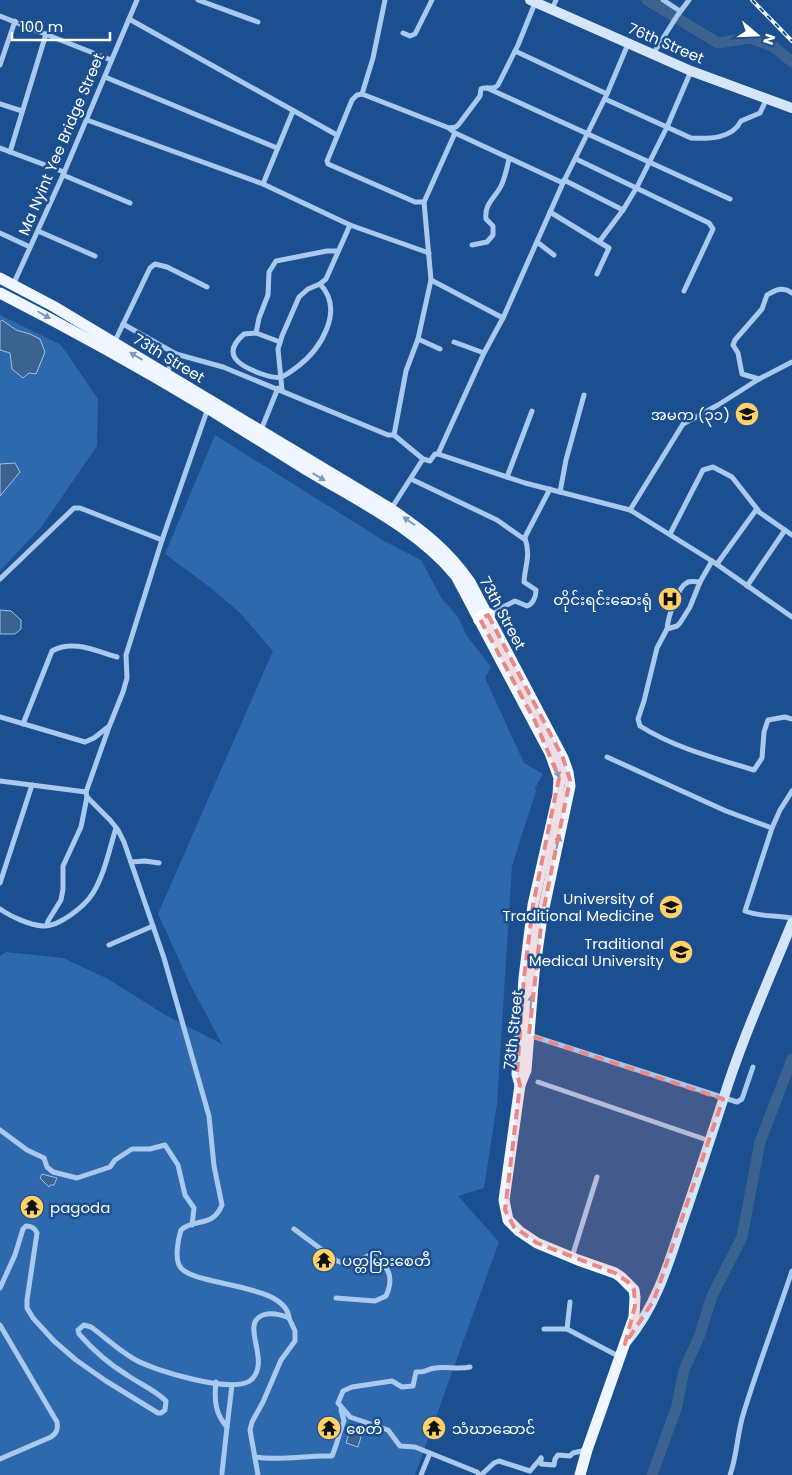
<svg xmlns="http://www.w3.org/2000/svg" width="792" height="1475" font-family="Poppins,'Noto Sans Myanmar',sans-serif">
	<style>
		.green { fill: #2e69ad }
		.water { fill: #3c6290; stroke: #9cc4f0 }
		.lines { fill: none; stroke-linecap: round; stroke-linejoin: round }
		.river { stroke: #3c6290; stroke-width: 11 }
		.street { stroke: #a9c9ee; stroke-width: 5 }
		.secondary { stroke: #d6e6fa; stroke-width: 10 }
		.primary { stroke: #f0f6ff; stroke-width: 11 }
		.highway { stroke: #fff; stroke-width: 14 }
		.rail-casing { stroke: #fff; stroke-width: 4 }
		.rail { stroke: #1b4f8f; stroke-width: 2; stroke-dasharray: 5.5; stroke-linecap: butt }
		.oneway { fill: #7b9ac1 }
		.marked { fill: #e88989; fill-opacity: 0.2; stroke: #e88989; stroke-width: 4; stroke-dasharray: 10 6; stroke-linejoin: round }
		.labels { text-anchor: middle; dominant-baseline: central; stroke-width: 5; stroke-linejoin: round; paint-order: stroke }
		.street-label { font-size: 15px; fill: #fff; stroke: #1b4f8f }
		.poi-label { font-size: 15px; fill: #fff; stroke: #1b4f8f; text-anchor: end }
	</style>
	<rect width="100%" height="100%" fill="#1b4f8f"/>
	<!-- green -->
	<g class="green">
		<path d="M 0,315 L 61,345 L 98,399 L 97,446 L 42,526 L 0,571 Z"/>
		<path d="M 215,435 L 386,542 L 421,560 L 442,599 L 458,617 L 467,636 L 491,667 L 485,678 L 524,763 L 543,774 L 535,788 L 536,791 L 512,866 L 497,1104 L 484,1188 L 458,1196 L 499,1242 L 415,1475 L 0,1475 L 0,956 L 6,952 L 63,958 L 108,979 L 167,1016 L 222,1044 L 191,986 L 158,914 L 273,651 L 240,613 L 211,588 L 165,554 Z"/>
	</g>
	<!-- water -->
	<g class="water">
		<path d="M 2,320 L 16,330 L 30,334 L 40,339 L 45,352 L 36,374 L 29,373 L 23,378 L 12,369 L 10,353 L 0,350 L 0,322 Z"/>
		<path d="M 15,463 L 20,472 L 0,496 L 0,464 Z"/>
		<path d="M 0,610 L 11,611 L 21,620 L 21,629 L 15,634 L 0,634 Z"/>
		<path d="M 42,1174 L 57,1178 L 54,1185 L 50,1185 L 49,1187 L 40,1178 Z"/>
		<path d="M 350,1430 L 362,1433 L 358,1447 L 346,1443 Z"/>
	</g>
	<g class="lines">
		<!-- river -->
		<g class="river">
			<path d="M 647,0 L 718,43 L 750,38 L 774,47 L 792,62"/>
			<path d="M 652,1475 L 677,1406 L 684,1370 L 699,1337 L 712,1296 L 742,1237 L 760,1142 L 792,1059"/>
		</g>
		<!-- street -->
		<g class="street">
			<path d="M 198,0 L 258,22"/>
			<path d="M 385,0 L 373,58 L 362,94 L 449,128 L 455,133 L 563,183"/>
			<path d="M 663,0 L 680,11"/>
			<path d="M 552,9 L 556,0"/>
			<path d="M 0,16 L 111,60"/>
			<path d="M 129,19 L 337,135"/>
			<path d="M 403,33 L 410,36 L 415,34 L 432,0"/>
			<path d="M 515,51 L 607,94"/>
			<path d="M 653,54 L 677,16 L 689,0"/>
			<path d="M 0,65 L 15,21"/>
			<path d="M 105,77 L 277,148"/>
			<path d="M 487,88 L 730,199"/>
			<path d="M 362,94 L 357,95 L 352,100 L 327,161 L 328,164 L 415,202 L 424,202"/>
			<path d="M 605,99 L 691,138 C 709,139 732,139 741,121 L 760,113 L 766,100"/>
			<path d="M 0,104 L 22,111"/>
			<path d="M 87,120 L 263,184 L 350,225 L 429,253"/>
			<path d="M 449,128 L 456,127 L 459,124 L 480,96 L 481,89 C 486,86 493,91 498,85 L 518,45 L 535,3"/>
			<path d="M 0,148 L 64,172"/>
			<path d="M 10,152 L 46,34"/>
			<path d="M 576,159 L 709,223 L 713,229 L 684,291"/>
			<path d="M 63,175 L 130,203"/>
			<path d="M 564,180 L 623,210"/>
			<path d="M 263,184 L 293,111"/>
			<path d="M 550,212 L 609,248 L 597,274"/>
			<path d="M 38,231 L 95,256"/>
			<path d="M 0,233 L 30,247"/>
			<path d="M 537,242 L 554,255"/>
			<path d="M 599,242 L 623,210 L 637,187 L 667,127 L 691,71"/>
			<path d="M 472,245 L 487,242 L 493,235 L 493,226 L 486,219 C 484,204 495,198 501,186 C 505,178 507,168 509,159"/>
			<path d="M 431,280 L 503,318"/>
			<path d="M 320,284 C 345,310 321,349 297,367 C 293,370 287,375 281,377 C 274,379 265,375 259,373 C 238,365 221,354 244,334 L 256,333 L 259,318 L 268,295 L 269,272 L 276,261 L 327,251 L 337,251"/>
			<path d="M 13,285 L 63,175 L 137,0"/>
			<path d="M 123,324 L 176,354 L 223,367 L 388,435 L 394,435"/>
			<path d="M 256,333 L 280,342"/>
			<path d="M 418,339 L 440,349"/>
			<path d="M 454,342 L 484,353"/>
			<path d="M 114,343 L 150,268 L 155,264 L 167,267 L 207,287"/>
			<path d="M 166,374 L 176,354"/>
			<path d="M 759,379 L 742,374 L 738,353 L 733,345 L 735,340 L 762,309 L 767,295 C 775,290 783,286 792,293"/>
			<path d="M 282,390 L 278,349 L 282,336 L 299,297 L 308,289 L 320,284 L 326,279 L 350,225"/>
			<path d="M 261,430 L 278,388"/>
			<path d="M 438,454 L 484,353 L 503,318 L 563,183 L 607,94 L 628,44"/>
			<path d="M 423,459 L 394,435 L 406,371 L 418,339 L 431,280 L 424,202 L 455,133"/>
			<path d="M 507,477 L 532,411"/>
			<path d="M 411,479 L 497,520 L 524,539 L 550,489"/>
			<path d="M 560,492 L 566,460 L 584,395"/>
			<path d="M 391,509 L 423,459 L 430,461 L 435,454 L 438,454 L 525,483 L 630,510 L 712,561 L 792,617"/>
			<path d="M 630,510 L 683,424 L 718,405 L 759,379 L 792,362"/>
			<path d="M 670,534 L 703,470 L 713,467 L 732,477 L 758,510"/>
			<path d="M 712,561 L 700,582 L 690,607 L 680,623 L 677,626 L 667,629 L 657,648 L 644,701 L 638,719 L 640,726 C 675,748 715,758 754,770 L 762,758 L 764,732 L 768,720 L 785,717 L 792,719"/>
			<path d="M 717,564 L 756,510 L 792,535"/>
			<path d="M 0,579 L 74,508 L 80,508 L 162,540"/>
			<path d="M 747,586 L 785,530"/>
			<path d="M 489,614 L 515,601 L 527,606 C 533,604 536,597 536,590 L 524,582 C 525,565 531,556 525,538"/>
			<path d="M 667,629 C 668,618 677,587 688,582 C 692,581 697,582 700,582"/>
			<path d="M 0,717 L 85,742 L 94,738 L 108,727"/>
			<path d="M 23,724 L 52,651 C 72,639 96,651 117,657"/>
			<path d="M 607,757 L 726,811 L 772,828"/>
			<path d="M 0,781 L 86,792"/>
			<path d="M 792,791 L 780,810 L 772,828 L 745,911 C 760,917 776,915 792,918"/>
			<path d="M 87,797 L 110,820 L 118,830 L 124,842 L 164,958 L 209,1116 L 214,1166 L 222,1205 C 212,1229 195,1217 181,1230 C 178,1239 174,1261 181,1268 C 197,1287 286,1283 289,1318"/>
			<path d="M 131,862 L 145,861 L 159,863"/>
			<path d="M 0,883 L 32,785"/>
			<path d="M 0,909 C 11,917 30,925 43,926 C 59,927 85,906 93,893 C 105,873 109,850 116,828"/>
			<path d="M 47,925 L 48,921 L 61,900 L 63,889 L 63,866 L 81,827 L 87,797 L 86,792 L 109,727 L 123,692 L 127,678 L 126,655 L 162,540 L 208,408"/>
			<path d="M 109,945 L 153,926"/>
			<path d="M 529,1035 L 737,1102 L 742,1099 L 753,1067"/>
			<path d="M 538,1082 L 710,1141"/>
			<path d="M 0,1130 L 27,1150 L 44,1158 L 47,1167 L 53,1172 L 77,1178 L 110,1167 L 115,1160 L 132,1149 L 150,1149 L 165,1145 L 178,1165 L 185,1195 L 194,1208 L 192,1225"/>
			<path d="M 294,1229 L 337,1261 L 349,1265 L 372,1254 C 388,1266 395,1276 386,1296 L 375,1301 L 336,1298"/>
			<path d="M 572,1257 L 597,1177"/>
			<path d="M 0,1288 L 15,1255 L 23,1229 L 26,1226 C 32,1226 35,1228 37,1233 L 27,1300 L 27,1308 L 33,1318 L 54,1341 L 76,1360 L 106,1381 L 158,1413 L 161,1413 L 165,1410 L 166,1401 C 155,1390 140,1384 127,1375 C 109,1364 93,1350 79,1334 L 78,1330 L 84,1325 L 91,1327 C 105,1337 118,1350 134,1359 C 152,1370 234,1395 251,1380 C 272,1361 239,1324 263,1315 C 272,1312 280,1314 289,1318 L 295,1331 L 295,1341 L 281,1360 L 263,1402 L 252,1422 L 250,1430 L 258,1475"/>
			<path d="M 0,1325 L 57,1422 C 58,1429 57,1433 51,1437 L 0,1459"/>
			<path d="M 544,1329 L 567,1329 L 620,1357"/>
			<path d="M 567,1329 L 570,1302"/>
			<path d="M 470,1367 C 458,1370 447,1366 435,1368 C 426,1369 427,1373 416,1372 L 413,1386 L 402,1387 L 392,1381 L 352,1387 L 343,1391 L 338,1403 L 350,1417 L 388,1430 L 400,1446 L 415,1447 L 477,1472 L 480,1475"/>
			<path d="M 216,1382 C 214,1399 215,1414 227,1427 L 222,1473"/>
			<path d="M 227,1427 L 232,1385"/>
			<path d="M 255,1457 C 280,1461 306,1455 332,1456 C 337,1445 339,1433 344,1421 L 341,1410"/>
			<path d="M 541,1458 L 541,1464 L 554,1465 L 555,1459 L 558,1455 L 570,1456 L 573,1453 L 586,1450"/>
			<path d="M 421,1475 L 430,1453"/>
			<path d="M 481,1475 L 494,1463 L 499,1461 L 530,1471 L 541,1458"/>
			<path d="M 730,1475 C 737,1456 737,1435 743,1415 C 758,1366 776,1319 792,1271"/>
		</g>
		<!-- secondary -->
		<g class="secondary">
			<path d="M 530,0 L 691,71 L 792,108"/>
			<path d="M 627,1341 C 654,1309 667,1269 680,1229 C 695,1186 709,1143 723,1100 C 742,1039 768,982 792,923"/>
		</g>
		<!-- primary -->
		<g class="primary">
			<path d="M 0,278 L 53,306 L 391,509 C 423,531 448,550 470,582 L 563,758 L 568,772 L 570,786 L 542,917 L 534,973 L 526,1070 L 520,1085 L 504,1200 L 508,1220 L 519,1231 L 537,1243 L 578,1260 L 615,1273 L 621,1277 L 634,1290 L 635,1297 L 634,1317 L 587,1450 L 580,1475"/>
			<path d="M 0,293 C 71,329 141,368 209,409 C 240,428 271,448 302,467 C 354,499 417,528 456,576 L 550,753 L 559,778 L 558,795 L 533,905 L 524,978 L 517,1074 L 520,1085"/>
		</g>
		<!-- highway -->
		<path class="highway" d="M 480,619 L 488,615"/>
		<!-- rail casing -->
		<g class="rail-casing">
			<path id="rail" d="M 752,0 L 792,41"/>
		</g>
		<!-- rail -->
		<use href="#rail" class="rail"/>
	</g>
	<!-- one-way arrows -->
	<defs><path id="oneway-solid" d="M-6-.8H1V-3.2L6.5 0L1 3.2V.8H-6Z" transform="scale(1.25)"/></defs>
	<g class="oneway">
		<use href="#oneway-solid" transform="translate(44 315) rotate(30)"/>
		<use href="#oneway-solid" transform="translate(136 356) rotate(-149)"/>
		<use href="#oneway-solid" transform="translate(319 477) rotate(31)"/>
		<use href="#oneway-solid" transform="translate(409 521) rotate(-145)"/>
		<use href="#oneway-solid" transform="translate(557 771) rotate(73)"/>
		<use href="#oneway-solid" transform="translate(558 842) rotate(-76)"/>
		<use href="#oneway-solid" transform="translate(531 1002) rotate(-85)"/>
	</g>
	<!-- marked area -->
	<path class="marked" d="M 488,615 L 563,758 L 570,780 L 542,917 L 529,1035 L 723,1099 L 654,1300 L 625,1344 L 635,1306 L 634,1290 L 628,1282 L 615,1273 L 537,1243 L 514,1227 L 505,1210 L 520,1085 L 517,1074 L 524,978 L 533,905 L 559,778 L 535,721 L 480,619 Z"/>
	<!-- icons -->
	<defs>
		<g id="school-disc" transform="scale(1.25)"><circle r="9.5" fill="#ffd166" stroke="#1b4f8f"/><path d="M0-5L7-2L0 1L-7-2ZM-4 1L0 2.5L4 1V4Q0 6-4 4Z" fill="#111"/></g>
		<g id="hospital-disc" transform="scale(1.25)"><circle r="9.5" fill="#ffd166" stroke="#1b4f8f"/><path d="M-5-5h3v3.5h4V-5h3V5h-3V1.5h-4V5h-3Z" fill="#111"/></g>
		<g id="university-disc" transform="scale(1.25)"><circle r="9.5" fill="#ffd166" stroke="#1b4f8f"/><path d="M0-5L7-2L0 1L-7-2ZM-4 1L0 2.5L4 1V4Q0 6-4 4Z" fill="#111"/></g>
		<g id="temple-disc" transform="scale(1.25)"><circle r="9.5" fill="#ffd166" stroke="#1b4f8f"/><path d="M0-6L5-2H3V0L6.5 2.5H4V6H1.5V3h-3V6H-4V2.5H-6.5L-3 0V-2H-5Z" fill="#111"/></g>
	</defs>
	<g fill-rule="evenodd">
		<use href="#school-disc" x="747" y="414"/>
		<use href="#hospital-disc" x="670" y="599"/>
		<use href="#university-disc" x="671" y="907"/>
		<use href="#university-disc" x="681" y="952"/>
		<use href="#temple-disc" x="32" y="1207"/>
		<use href="#temple-disc" x="324" y="1260"/>
		<use href="#temple-disc" x="329" y="1428"/>
		<use href="#temple-disc" x="434" y="1428"/>
	</g>
	<g class="labels">
		<!-- street labels -->
		<g class="street-label">
			<text transform="translate(666 43) rotate(23)">76th Street</text>
			<text transform="translate(61 144) rotate(-67)">Ma Nyint Yee Bridge Street</text>
			<text transform="translate(169 358) rotate(31)">73th Street</text>
			<text transform="translate(503 613) rotate(62)">73th Street</text>
			<text transform="translate(513 1030) rotate(-84)">73th Street</text>
		</g>
		<!-- poi labels -->
		<g class="poi-label">
			<text x="730" y="414">အမက (၃၁)</text>
			<text x="652" y="599">တိုင်းရင်းဆေးရုံ</text>
			<text x="654" y="898">University of<tspan x="654" dy="17">Traditional Medicine</tspan></text>
			<text x="664" y="943">Traditional<tspan x="664" dy="17">Medical University</tspan></text>
			<text x="50" y="1207" text-anchor="start">pagoda</text>
			<text x="342" y="1260" text-anchor="start">ပတ္တမြားစေတီ</text>
			<text x="346" y="1428" text-anchor="start">စေတီ</text>
			<text x="452" y="1428" text-anchor="start">သံဃာဆောင်</text>
		</g>
	</g>
	<!-- north arrow -->
	<g transform="translate(757 35) rotate(109)" stroke="#1b4f8f" stroke-width="4" paint-order="stroke">
	<path d="M0-4L9 19L0 12L-9 19Z" fill="#ffffff"/>
	<text y="-8" font-size="14" font-weight="bold" text-anchor="middle" fill="#ffffff">N</text>
	</g>
	<!-- scale -->
	<path d="M12 32v8h98v-8" fill="none" stroke="#ffffff" stroke-width="2.5"/>
	<text x="20" y="32" font-size="15" fill="#ffffff" stroke="#1b4f8f" stroke-width="4" paint-order="stroke">100 m</text>
</svg>
